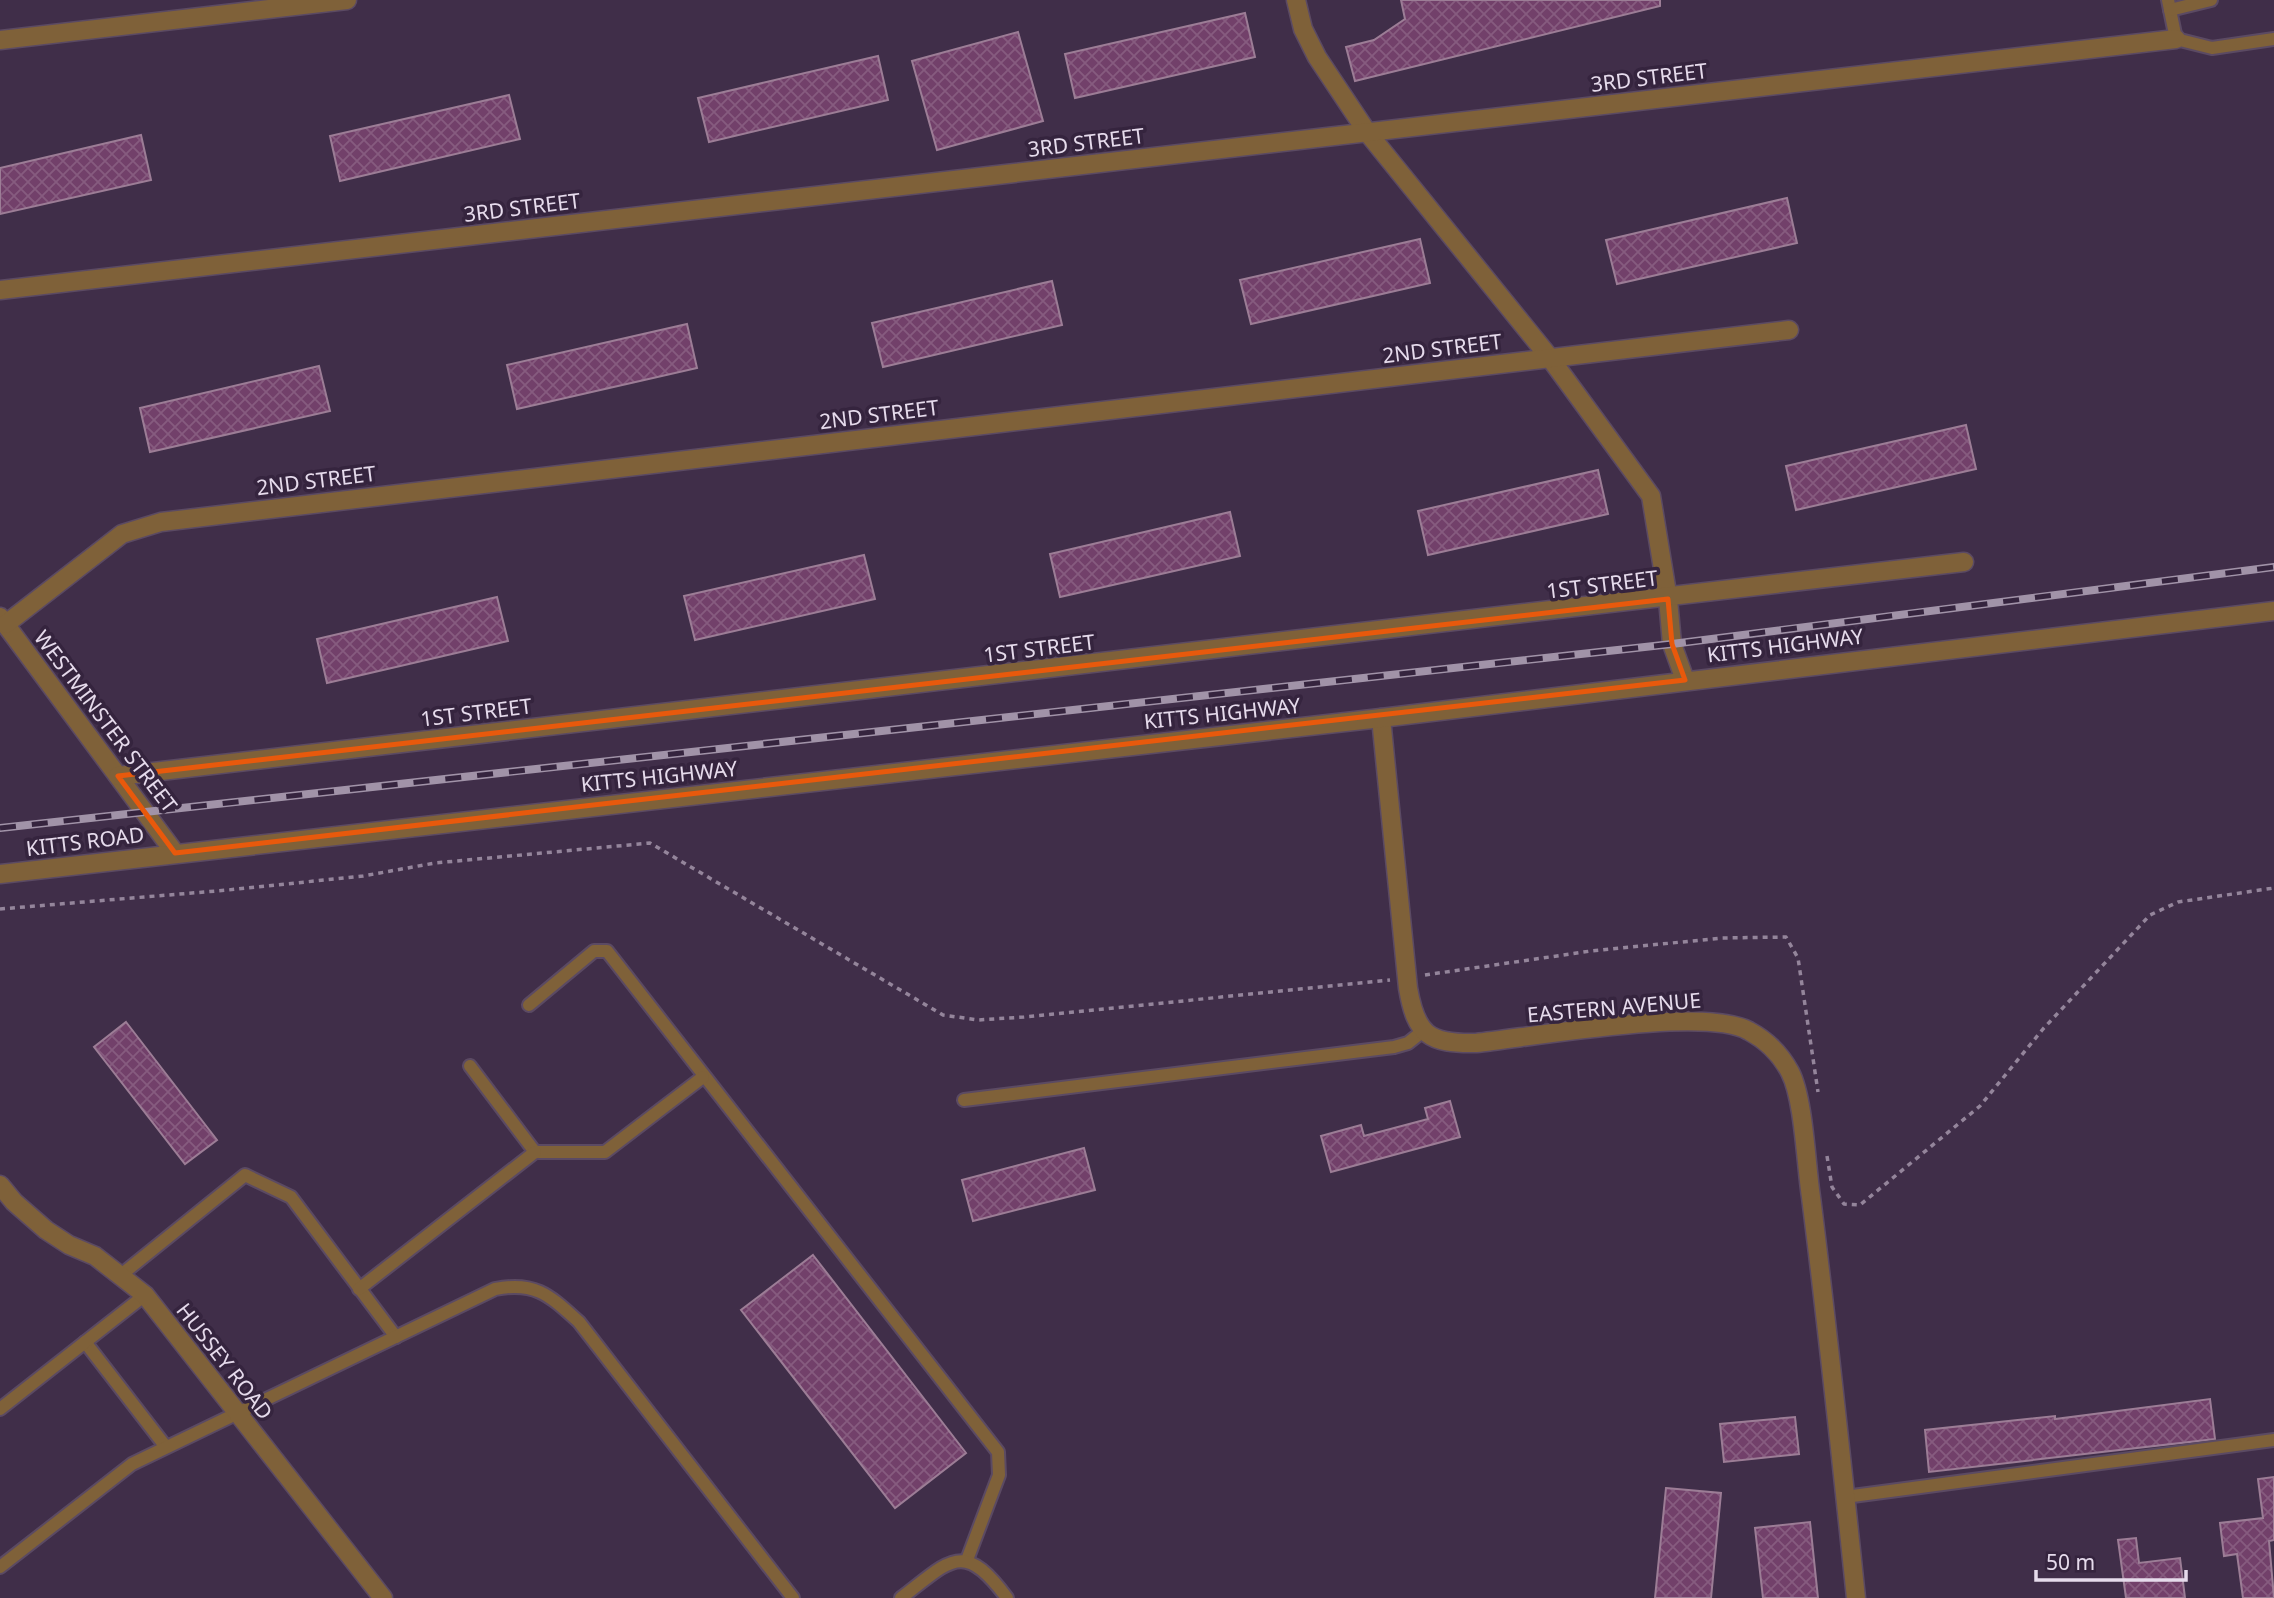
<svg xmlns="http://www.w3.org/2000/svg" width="2274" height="1598" font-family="'Noto Sans',sans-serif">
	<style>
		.building { fill: url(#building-cross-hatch); stroke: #9c7d96; stroke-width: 2 }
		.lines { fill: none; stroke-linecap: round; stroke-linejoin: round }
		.service-casing { stroke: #5b4a63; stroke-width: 16 }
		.minor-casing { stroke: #5b4a63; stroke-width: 21 }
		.path { stroke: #94859b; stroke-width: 3.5; stroke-dasharray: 5 5; stroke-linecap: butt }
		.service { stroke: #7f6139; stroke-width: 12 }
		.minor { stroke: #7f6139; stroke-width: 18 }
		.rail-casing { stroke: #a193a8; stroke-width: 8 }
		.rail { stroke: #35243e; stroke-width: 5; stroke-dasharray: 16; stroke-linecap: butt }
		.marked { fill: none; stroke: #e8590c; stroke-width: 5; stroke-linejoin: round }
		.labels { text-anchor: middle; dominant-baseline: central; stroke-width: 7; stroke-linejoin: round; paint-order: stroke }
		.street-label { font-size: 21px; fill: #e6dbec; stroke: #35243e }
	</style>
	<defs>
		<pattern id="building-cross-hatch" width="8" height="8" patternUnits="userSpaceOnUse" patternTransform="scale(1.75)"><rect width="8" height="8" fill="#72406a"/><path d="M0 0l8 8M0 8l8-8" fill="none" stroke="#865b7f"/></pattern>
	</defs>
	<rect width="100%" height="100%" fill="#402e49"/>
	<!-- building -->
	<g class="building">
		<path d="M 1401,0 L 1660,0 L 1660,6 L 1355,81 L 1346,47 L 1374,40 L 1405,19 Z"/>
		<path d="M 1245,13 L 1255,57 L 1075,98 L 1065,54 Z"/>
		<path d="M 1018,32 L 1043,121 L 937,150 L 912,61 Z"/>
		<path d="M 878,56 L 888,100 L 709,142 L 698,98 Z"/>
		<path d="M 509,95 L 520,139 L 340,181 L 330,136 Z"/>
		<path d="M 141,135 L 151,180 L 0,214 L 0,168 Z"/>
		<path d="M 1787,198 L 1797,243 L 1617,284 L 1606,240 Z"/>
		<path d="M 1420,239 L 1430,283 L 1251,324 L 1240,280 Z"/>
		<path d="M 1052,281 L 1062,325 L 883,367 L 872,323 Z"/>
		<path d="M 687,324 L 697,368 L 517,409 L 507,365 Z"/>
		<path d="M 319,366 L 330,411 L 150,452 L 140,408 Z"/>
		<path d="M 1966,425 L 1976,469 L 1796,510 L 1786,466 Z"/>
		<path d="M 1598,470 L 1608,514 L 1428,555 L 1418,511 Z"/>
		<path d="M 1230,512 L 1240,556 L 1060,597 L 1050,554 Z"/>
		<path d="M 864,555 L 875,599 L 695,640 L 684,596 Z"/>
		<path d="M 497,597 L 508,641 L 327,683 L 317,639 Z"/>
		<path d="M 126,1022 L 217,1140 L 185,1164 L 94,1047 Z"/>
		<path d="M 1450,1101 L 1460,1137 L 1331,1172 L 1321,1136 L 1361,1125 L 1364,1136 L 1428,1119 L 1425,1108 Z"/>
		<path d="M 1084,1148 L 1095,1190 L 973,1221 L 962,1180 Z"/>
		<path d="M 813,1255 L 966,1453 L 895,1508 L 741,1310 Z"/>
		<path d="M 2210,1399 L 2215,1439 L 1929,1472 L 1925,1430 L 2055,1416 L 2055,1419 Z"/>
		<path d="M 1795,1417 L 1799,1454 L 1724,1462 L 1720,1424 Z"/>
		<path d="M 2274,1477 L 2274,1540 L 2269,1541 L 2274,1598 L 2243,1598 L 2237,1554 L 2224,1556 L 2220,1523 L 2263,1518 L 2258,1479 Z"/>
		<path d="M 1666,1488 L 1721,1493 L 1711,1598 L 1655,1598 Z"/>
		<path d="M 1810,1522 L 1818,1598 L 1763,1598 L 1755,1528 Z"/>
		<path d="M 2136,1538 L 2139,1563 L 2180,1558 L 2185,1598 L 2126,1598 L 2118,1540 Z"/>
	</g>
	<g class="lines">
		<!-- service casing -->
		<g class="service-casing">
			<g id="service">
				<path d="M 2168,0 L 2176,39 L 2212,48 L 2274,39"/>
				<path d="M 2170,10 L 2211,0"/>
				<path d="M 529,1005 L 594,951 L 607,951 L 998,1452 L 999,1475 L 967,1560"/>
				<path d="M 470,1066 L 535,1152 L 605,1152 L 703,1077"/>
				<path d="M 964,1100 L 1394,1047 L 1408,1043 L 1423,1031"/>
				<path d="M 121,1275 L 245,1175 L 291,1197 L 396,1337"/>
				<path d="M 359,1289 L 535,1152"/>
				<path d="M 85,1342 L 166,1447"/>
				<path d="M 0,1409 L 145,1295"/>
				<path d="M 1845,1497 L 2274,1440"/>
				<path d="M 0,1567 L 132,1464 L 495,1289 C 536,1281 550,1296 579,1322 L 793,1598"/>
				<path d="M 901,1598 C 950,1561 963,1538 1007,1598"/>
			</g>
		</g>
		<!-- minor casing -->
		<g class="minor-casing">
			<g id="minor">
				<path d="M 1296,0 L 1303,29 L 1317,57 L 1367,132 L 1550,358 L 1651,496 L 1668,599 L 1672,644 L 1685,680"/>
				<path d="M 0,40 L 347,0"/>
				<path d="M 0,290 L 2176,39"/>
				<path d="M 0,617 L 175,853"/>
				<path d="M 6,624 L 122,534 L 161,522 L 1789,330"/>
				<path d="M 1381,718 L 1408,988 C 1416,1035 1429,1044 1476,1043 C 1533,1037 1705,1006 1749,1031 C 1766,1040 1781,1055 1790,1072 C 1804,1099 1806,1165 1811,1197 C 1828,1331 1842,1464 1856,1598"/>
				<path d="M 118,776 L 1964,562"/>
				<path d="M 0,874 L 1381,718 L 2274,611"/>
				<path d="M 0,1185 L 14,1202 L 46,1230 L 69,1245 L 95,1256 L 145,1295 L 383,1598"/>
			</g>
		</g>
		<!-- path -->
		<g class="path">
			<path d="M 0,909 L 228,890 L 363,876 L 435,863 L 650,843 L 943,1015 L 978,1020 L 1024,1017 L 1390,980"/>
			<path d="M 1425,975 L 1591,951 L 1722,938 L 1786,937 L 1798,958 L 1818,1092"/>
			<path d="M 1827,1156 L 1832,1187 L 1844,1204 L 1860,1205 L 1980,1106 L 2043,1029 L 2150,915 L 2178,902 L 2274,888"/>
		</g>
		<!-- service -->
		<use href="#service" class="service"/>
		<!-- minor -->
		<use href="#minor" class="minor"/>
		<!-- rail casing -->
		<g class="rail-casing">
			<path id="rail" d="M 0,828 L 1672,644 L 2274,567"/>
		</g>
		<!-- rail -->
		<use href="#rail" class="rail"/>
	</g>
	<!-- marked area -->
	<path class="marked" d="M 1668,599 L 1672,644 L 1685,680 L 175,853 L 118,776 Z"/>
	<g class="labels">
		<!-- street labels -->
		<g class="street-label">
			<text transform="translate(1649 77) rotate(-7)">3RD STREET</text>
			<text transform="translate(1086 142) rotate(-7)">3RD STREET</text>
			<text transform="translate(522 207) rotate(-7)">3RD STREET</text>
			<text transform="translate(1442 348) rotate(-7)">2ND STREET</text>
			<text transform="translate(879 414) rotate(-7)">2ND STREET</text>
			<text transform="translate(316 480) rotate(-7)">2ND STREET</text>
			<text transform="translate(1602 584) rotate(-7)">1ST STREET</text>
			<text transform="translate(1785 645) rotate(-7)">KITTS HIGHWAY</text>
			<text transform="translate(1039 648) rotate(-7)">1ST STREET</text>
			<text transform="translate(476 712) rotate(-7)">1ST STREET</text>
			<text transform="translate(1222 713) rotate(-6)">KITTS HIGHWAY</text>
			<text transform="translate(106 721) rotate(53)">WESTMINSTER STREET</text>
			<text transform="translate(659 776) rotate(-6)">KITTS HIGHWAY</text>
			<text transform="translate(85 841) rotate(-7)">KITTS ROAD</text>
			<text transform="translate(1614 1007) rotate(-5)">EASTERN AVENUE</text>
			<text transform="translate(225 1361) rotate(52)">HUSSEY ROAD</text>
		</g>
	</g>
	<!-- scale -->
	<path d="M2036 1570v10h150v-10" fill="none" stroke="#e6dbec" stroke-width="3.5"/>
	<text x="2046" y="1570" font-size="21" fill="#e6dbec" stroke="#35243e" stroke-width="5" paint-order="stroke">50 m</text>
</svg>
